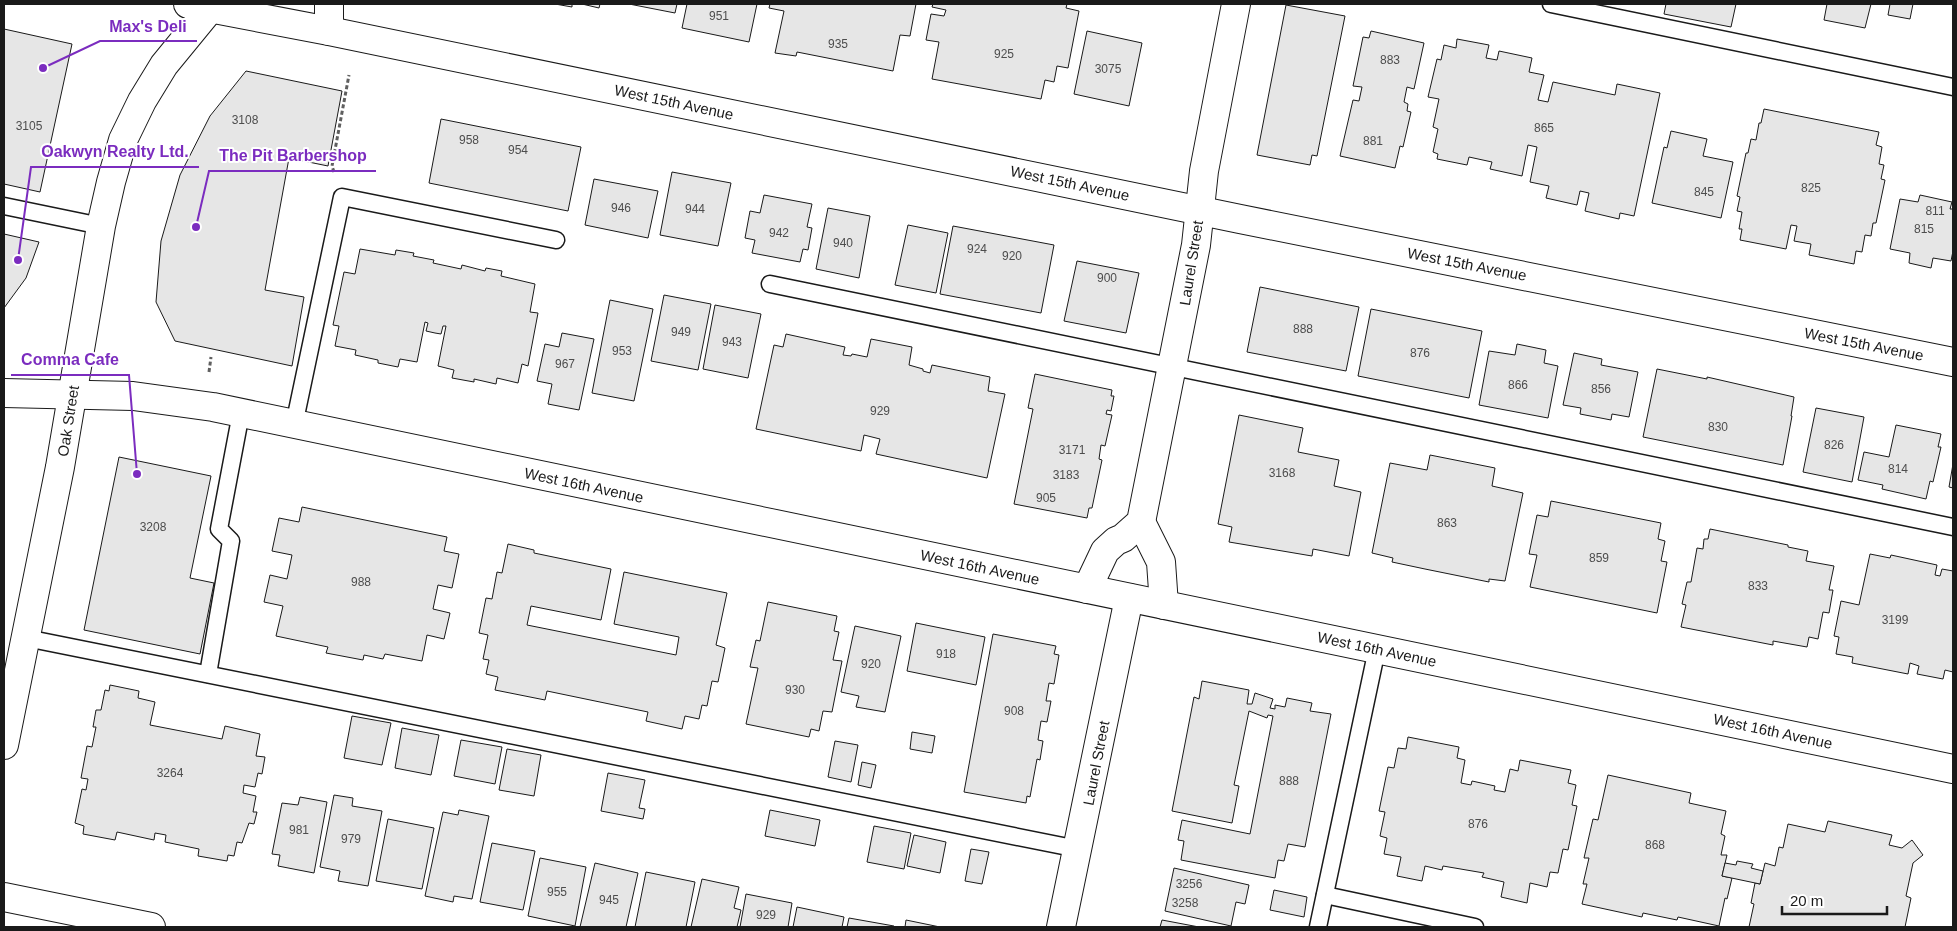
<svg xmlns="http://www.w3.org/2000/svg" width="1957" height="931" font-family="Arial,sans-serif">
	<style>
		.building { fill: #e6e6e6; stroke: #1a1a1a }
		.lines { fill: none; stroke-linecap: round; stroke-linejoin: round }
		.service-casing { stroke: #1a1a1a; stroke-width: 19 }
		.minor-casing { stroke: #1a1a1a; stroke-width: 30 }
		.tertiary-casing { stroke: #1a1a1a; stroke-width: 30 }
		.secondary-casing { stroke: #1a1a1a; stroke-width: 30 }
		.path { stroke: #5f5f5f; stroke-width: 3; stroke-dasharray: 4 2.5; stroke-linecap: butt }
		.service { stroke: #fff; stroke-width: 16 }
		.minor { stroke: #fff; stroke-width: 28 }
		.tertiary { stroke: #fff; stroke-width: 28 }
		.secondary { stroke: #fff; stroke-width: 28 }
		.labels { text-anchor: middle; dominant-baseline: central; stroke-width: 4; stroke-linejoin: round; paint-order: stroke }
		.number-label { font-size: 12px; fill: #4d4d4d }
		.street-label { font-size: 15px; fill: #1a1a1a; stroke: #fff }
		.leader { fill: none; stroke: #7b2cbf; stroke-width: 2 }
		.callout-dot { fill: #7b2cbf; stroke: #fff; stroke-width: 2 }
		.callout-label { font-size: 16px; text-anchor: middle; font-weight: bold; fill: #7b2cbf; stroke: #fff; stroke-width: 4; stroke-linejoin: round; paint-order: stroke }
	</style>
	<rect width="100%" height="100%" fill="#fff"/>
	<!-- building -->
	<g class="building">
		<path d="M 555,4 L 572,4 L 572,7 Z"/>
		<path d="M 582,4 L 600,4 L 599,8 Z"/>
		<path d="M 629,4 L 677,4 L 675,13 Z"/>
		<path d="M 687,4 L 757,4 L 749,42 L 682,28 Z"/>
		<path d="M 770,4 L 916,4 L 910,36 L 900,35 L 893,71 L 797,52 L 796,56 L 775,53 L 784,11 L 769,8 Z"/>
		<path d="M 933,4 L 1067,4 L 1066,8 L 1079,11 L 1068,68 L 1057,66 L 1054,82 L 1045,80 L 1041,99 L 932,79 L 939,42 L 926,40 L 931,14 L 944,16 L 946,10 L 932,7 Z"/>
		<path d="M 1666,4 L 1736,4 L 1731,27 L 1664,14 Z"/>
		<path d="M 1827,4 L 1871,4 L 1865,28 L 1824,20 Z"/>
		<path d="M 1890,4 L 1913,4 L 1910,19 L 1888,15 Z"/>
		<path d="M 1286,5 L 1345,16 L 1317,156 L 1312,155 L 1310,165 L 1257,155 Z"/>
		<path d="M 4,29 L 72,44 L 40,192 L 4,184 Z"/>
		<path d="M 1087,31 L 1142,43 L 1129,106 L 1074,94 Z"/>
		<path d="M 1371,31 L 1424,43 L 1414,89 L 1407,87 L 1404,102 L 1408,104 L 1407,111 L 1411,112 L 1403,147 L 1400,146 L 1395,168 L 1340,156 L 1353,100 L 1359,101 L 1362,87 L 1353,86 L 1363,37 L 1369,38 Z"/>
		<path d="M 1457,39 L 1489,45 L 1486,58 L 1497,60 L 1499,51 L 1532,58 L 1529,72 L 1544,75 L 1538,100 L 1548,102 L 1553,82 L 1615,95 L 1617,84 L 1660,93 L 1634,216 L 1620,213 L 1619,219 L 1585,211 L 1589,193 L 1580,191 L 1577,205 L 1546,198 L 1549,186 L 1530,182 L 1537,147 L 1528,145 L 1522,176 L 1490,169 L 1492,162 L 1469,157 L 1467,165 L 1437,159 L 1438,154 L 1433,152 L 1438,129 L 1433,127 L 1439,99 L 1428,97 L 1437,59 L 1441,60 L 1444,45 L 1456,48 Z"/>
		<path d="M 246,71 L 342,91 L 328,166 L 289,158 L 265,290 L 304,297 L 292,366 L 175,341 L 156,302 L 161,241 L 180,175 L 210,116 Z"/>
		<path d="M 1764,109 L 1879,132 L 1876,145 L 1882,147 L 1879,164 L 1884,165 L 1881,179 L 1885,180 L 1876,223 L 1873,223 L 1871,236 L 1865,235 L 1862,252 L 1856,251 L 1854,264 L 1809,255 L 1811,244 L 1794,241 L 1797,226 L 1791,225 L 1786,249 L 1740,240 L 1742,229 L 1739,229 L 1742,212 L 1737,211 L 1740,197 L 1737,196 L 1746,153 L 1748,153 L 1751,139 L 1756,140 L 1759,123 L 1761,123 Z"/>
		<path d="M 441,119 L 581,147 L 568,211 L 429,183 Z"/>
		<path d="M 1671,131 L 1707,139 L 1703,156 L 1733,162 L 1721,218 L 1652,203 L 1664,147 L 1667,148 Z"/>
		<path d="M 672,172 L 731,183 L 718,246 L 660,235 Z"/>
		<path d="M 594,179 L 658,191 L 648,238 L 585,225 Z"/>
		<path d="M 764,195 L 812,204 L 807,227 L 812,228 L 808,250 L 803,249 L 800,262 L 752,253 L 755,240 L 745,238 L 750,211 L 760,213 Z"/>
		<path d="M 1920,195 L 1952,202 L 1950,209 L 1953,209 L 1953,251 L 1951,261 L 1933,258 L 1931,268 L 1909,263 L 1910,253 L 1890,249 L 1900,199 L 1918,202 Z"/>
		<path d="M 828,208 L 870,216 L 859,278 L 816,269 Z"/>
		<path d="M 908,225 L 948,233 L 936,293 L 895,285 Z"/>
		<path d="M 953,226 L 1054,245 L 1041,313 L 940,294 Z"/>
		<path d="M 4,234 L 39,242 L 26,278 L 4,308 Z"/>
		<path d="M 360,249 L 395,255 L 396,250 L 414,253 L 413,256 L 434,260 L 433,263 L 461,269 L 462,265 L 485,271 L 486,268 L 502,271 L 501,276 L 535,284 L 530,312 L 538,313 L 528,366 L 522,364 L 518,383 L 497,378 L 496,384 L 474,379 L 474,382 L 452,378 L 454,370 L 438,366 L 446,326 L 443,326 L 441,334 L 435,333 L 426,331 L 428,323 L 425,322 L 417,362 L 400,359 L 398,367 L 378,363 L 378,360 L 355,355 L 356,350 L 335,346 L 339,326 L 333,325 L 344,272 L 355,274 Z"/>
		<path d="M 1077,261 L 1139,273 L 1126,333 L 1064,321 Z"/>
		<path d="M 1260,287 L 1359,307 L 1346,371 L 1247,352 Z"/>
		<path d="M 664,295 L 711,304 L 698,370 L 651,361 Z"/>
		<path d="M 610,300 L 653,309 L 634,401 L 592,393 Z"/>
		<path d="M 715,305 L 761,314 L 748,378 L 703,369 Z"/>
		<path d="M 1371,309 L 1482,331 L 1469,398 L 1358,376 Z"/>
		<path d="M 562,333 L 594,339 L 579,410 L 548,404 L 552,384 L 537,381 L 545,344 L 559,347 Z"/>
		<path d="M 786,334 L 845,347 L 843,355 L 851,356 L 852,354 L 867,357 L 871,339 L 912,347 L 909,365 L 923,369 L 923,371 L 930,373 L 932,365 L 990,377 L 988,391 L 1005,394 L 987,478 L 876,454 L 880,439 L 864,435 L 861,451 L 756,429 L 774,345 L 783,347 Z"/>
		<path d="M 1517,344 L 1546,350 L 1544,363 L 1558,366 L 1548,418 L 1479,405 L 1489,351 L 1515,355 Z"/>
		<path d="M 1574,353 L 1602,359 L 1601,365 L 1638,372 L 1629,417 L 1612,414 L 1611,420 L 1580,414 L 1581,408 L 1563,405 Z"/>
		<path d="M 1657,369 L 1707,379 L 1707,377 L 1794,397 L 1791,416 L 1792,416 L 1783,465 L 1643,437 Z"/>
		<path d="M 1035,374 L 1112,390 L 1111,396 L 1114,396 L 1111,411 L 1107,410 L 1106,414 L 1112,415 L 1105,446 L 1101,445 L 1099,459 L 1102,460 L 1092,508 L 1089,508 L 1087,518 L 1014,504 L 1033,409 L 1028,408 Z"/>
		<path d="M 1816,408 L 1864,417 L 1852,482 L 1803,472 Z"/>
		<path d="M 1239,415 L 1303,428 L 1298,452 L 1339,460 L 1334,486 L 1361,492 L 1349,556 L 1313,549 L 1312,556 L 1229,542 L 1232,527 L 1218,524 Z"/>
		<path d="M 1896,425 L 1941,434 L 1938,447 L 1941,447 L 1933,482 L 1930,481 L 1926,499 L 1882,489 L 1883,485 L 1858,480 L 1864,452 L 1889,457 Z"/>
		<path d="M 1430,455 L 1495,468 L 1492,486 L 1523,493 L 1505,581 L 1489,579 L 1489,582 L 1425,569 L 1392,562 L 1393,558 L 1372,553 L 1390,463 L 1427,470 Z"/>
		<path d="M 119,457 L 211,476 L 190,578 L 214,583 L 200,654 L 84,630 Z"/>
		<path d="M 1953,464 L 1953,488 L 1949,487 Z"/>
		<path d="M 1551,501 L 1661,523 L 1658,539 L 1665,541 L 1661,561 L 1667,562 L 1657,613 L 1530,587 L 1537,555 L 1529,554 L 1537,515 L 1548,517 Z"/>
		<path d="M 302,507 L 447,537 L 444,551 L 459,554 L 452,588 L 438,585 L 433,609 L 450,613 L 444,639 L 427,635 L 422,661 L 385,654 L 383,659 L 364,655 L 363,660 L 326,653 L 328,647 L 276,636 L 283,606 L 264,602 L 270,575 L 287,579 L 292,555 L 272,551 L 279,518 L 299,522 Z"/>
		<path d="M 1710,529 L 1788,545 L 1788,547 L 1808,551 L 1806,561 L 1834,566 L 1829,590 L 1833,590 L 1829,613 L 1823,612 L 1818,639 L 1809,637 L 1807,647 L 1773,641 L 1773,645 L 1681,627 L 1686,605 L 1682,604 L 1687,582 L 1691,582 L 1697,548 L 1703,549 L 1704,539 L 1708,539 Z"/>
		<path d="M 508,544 L 534,550 L 534,553 L 611,569 L 601,620 L 531,606 L 527,625 L 676,655 L 679,637 L 614,624 L 624,572 L 727,593 L 716,645 L 725,648 L 718,682 L 712,681 L 707,706 L 702,705 L 699,719 L 685,716 L 682,729 L 646,721 L 648,712 L 547,691 L 545,700 L 495,690 L 498,677 L 486,674 L 489,660 L 483,659 L 488,635 L 479,633 L 486,598 L 492,599 L 497,572 L 502,573 Z"/>
		<path d="M 1870,554 L 1890,558 L 1891,555 L 1937,565 L 1935,575 L 1940,576 L 1942,569 L 1953,571 L 1953,672 L 1945,670 L 1943,679 L 1917,674 L 1919,666 L 1910,663 L 1908,674 L 1852,663 L 1853,657 L 1836,654 L 1839,637 L 1834,636 L 1841,601 L 1859,605 Z"/>
		<path d="M 768,602 L 837,616 L 834,631 L 839,632 L 833,660 L 842,661 L 832,712 L 823,711 L 819,731 L 811,729 L 809,737 L 746,724 L 758,668 L 750,667 L 756,640 L 760,641 Z"/>
		<path d="M 916,623 L 985,637 L 976,685 L 907,671 Z"/>
		<path d="M 855,626 L 901,636 L 885,712 L 856,707 L 859,696 L 841,692 Z"/>
		<path d="M 993,634 L 1056,646 L 1054,654 L 1059,655 L 1054,684 L 1049,683 L 1046,701 L 1051,701 L 1047,722 L 1041,721 L 1038,740 L 1043,741 L 1040,760 L 1037,759 L 1030,797 L 1027,796 L 1026,803 L 964,792 Z"/>
		<path d="M 1202,681 L 1249,690 L 1247,704 L 1252,704 L 1255,693 L 1273,699 L 1270,708 L 1275,709 L 1275,705 L 1285,707 L 1287,698 L 1312,703 L 1310,711 L 1331,714 L 1305,847 L 1288,844 L 1284,861 L 1278,860 L 1275,878 L 1181,860 L 1184,841 L 1178,840 L 1182,820 L 1250,834 L 1273,716 L 1268,715 L 1267,718 L 1249,711 L 1234,785 L 1239,786 L 1232,823 L 1172,811 L 1194,697 L 1199,699 Z"/>
		<path d="M 110,685 L 139,691 L 138,698 L 155,702 L 150,725 L 222,739 L 225,726 L 260,734 L 256,756 L 265,757 L 262,774 L 258,773 L 255,787 L 244,785 L 243,793 L 256,796 L 253,812 L 257,812 L 254,824 L 249,823 L 242,843 L 237,842 L 234,856 L 228,855 L 227,861 L 198,856 L 199,849 L 165,842 L 166,835 L 155,833 L 154,840 L 117,832 L 115,840 L 83,834 L 84,826 L 75,823 L 82,789 L 86,790 L 88,779 L 81,778 L 87,746 L 92,747 L 96,727 L 93,727 L 96,710 L 101,710 L 105,690 L 109,691 Z"/>
		<path d="M 352,716 L 391,723 L 382,765 L 344,758 Z"/>
		<path d="M 402,728 L 439,735 L 431,775 L 395,768 Z"/>
		<path d="M 912,732 L 935,736 L 932,753 L 910,749 Z"/>
		<path d="M 1408,737 L 1459,747 L 1457,758 L 1465,760 L 1461,783 L 1471,785 L 1472,781 L 1495,786 L 1494,790 L 1505,792 L 1510,769 L 1518,771 L 1520,760 L 1571,770 L 1568,783 L 1576,785 L 1572,805 L 1577,806 L 1568,850 L 1563,849 L 1558,873 L 1550,872 L 1547,887 L 1530,883 L 1527,903 L 1501,897 L 1504,882 L 1482,877 L 1484,873 L 1443,866 L 1442,870 L 1425,866 L 1422,881 L 1397,876 L 1401,857 L 1384,854 L 1387,838 L 1380,836 L 1385,812 L 1379,811 L 1388,767 L 1394,768 L 1398,748 L 1406,749 Z"/>
		<path d="M 461,740 L 502,747 L 495,784 L 454,776 Z"/>
		<path d="M 835,741 L 858,745 L 851,782 L 828,777 Z"/>
		<path d="M 507,749 L 541,755 L 534,796 L 499,790 Z"/>
		<path d="M 862,762 L 876,765 L 871,788 L 858,785 Z"/>
		<path d="M 608,773 L 645,780 L 639,808 L 645,809 L 643,819 L 601,811 Z"/>
		<path d="M 1608,775 L 1691,793 L 1689,803 L 1726,811 L 1721,834 L 1725,836 L 1721,855 L 1727,855 L 1722,876 L 1732,878 L 1727,899 L 1725,898 L 1719,926 L 1678,917 L 1677,920 L 1643,913 L 1642,917 L 1582,904 L 1587,884 L 1583,884 L 1589,858 L 1584,858 L 1593,819 L 1598,820 Z"/>
		<path d="M 334,795 L 353,798 L 352,806 L 382,811 L 368,886 L 338,881 L 340,871 L 320,867 Z"/>
		<path d="M 300,797 L 327,802 L 314,873 L 278,866 L 280,855 L 272,854 L 282,803 L 298,805 Z"/>
		<path d="M 459,810 L 489,816 L 472,899 L 454,896 L 453,902 L 425,896 L 443,812 L 458,815 Z"/>
		<path d="M 770,810 L 820,820 L 815,846 L 765,836 Z"/>
		<path d="M 388,819 L 434,828 L 422,889 L 376,881 Z"/>
		<path d="M 1828,821 L 1892,835 L 1889,845 L 1902,848 L 1912,840 L 1923,855 L 1913,863 L 1906,896 L 1911,898 L 1905,927 L 1749,927 L 1754,904 L 1751,903 L 1755,883 L 1760,884 L 1765,863 L 1775,866 L 1779,847 L 1783,848 L 1788,824 L 1825,832 Z"/>
		<path d="M 874,826 L 911,833 L 904,869 L 867,862 Z"/>
		<path d="M 914,835 L 946,842 L 940,873 L 907,866 Z"/>
		<path d="M 492,843 L 535,851 L 523,910 L 480,902 Z"/>
		<path d="M 971,849 L 989,852 L 982,884 L 965,881 Z"/>
		<path d="M 540,858 L 586,867 L 575,926 L 528,916 Z"/>
		<path d="M 1737,861 L 1753,864 L 1751,868 L 1763,871 L 1760,884 L 1722,876 L 1725,863 L 1736,865 Z"/>
		<path d="M 595,863 L 638,873 L 626,927 L 580,927 Z"/>
		<path d="M 1174,868 L 1249,885 L 1245,904 L 1236,902 L 1231,926 L 1165,911 Z"/>
		<path d="M 646,872 L 695,882 L 686,927 L 635,927 Z"/>
		<path d="M 702,879 L 739,887 L 734,908 L 741,910 L 737,927 L 691,927 Z"/>
		<path d="M 1274,890 L 1307,897 L 1304,917 L 1270,910 Z"/>
		<path d="M 746,894 L 792,903 L 788,927 L 740,927 Z"/>
		<path d="M 797,907 L 844,917 L 842,927 L 793,927 Z"/>
		<path d="M 849,918 L 894,926 L 894,927 L 847,927 Z"/>
		<path d="M 906,920 L 940,927 L 905,927 Z"/>
		<path d="M 1162,920 L 1199,927 L 1160,927 Z"/>
	</g>
	<g class="lines">
		<!-- service casing -->
		<g class="service-casing">
			<g id="service">
				<path d="M 1551,4 L 1953,87"/>
				<path d="M 4,206 L 101,226"/>
				<path d="M 770,284 L 1953,527"/>
				<path d="M 294,425 L 342,197 L 556,240"/>
				<path d="M 26,638 L 1078,849"/>
				<path d="M 208,674 L 231,541 L 219,529 L 241,413"/>
				<path d="M 1325,895 L 1475,927"/>
				<path d="M 1318,927 L 1377,649"/>
			</g>
		</g>
		<!-- minor casing -->
		<g class="minor-casing">
			<g id="minor">
				<path d="M 188,4 L 329,31 L 1240,219 L 1953,362"/>
				<path d="M 1141,522 L 1161,562 L 1164,605"/>
				<path d="M 1087,589 L 1105,551 L 1116,541 L 1123,538 L 1141,522 L 1196,245 L 1204,171 L 1236,4"/>
				<path d="M 4,897 L 151,927"/>
				<path d="M 1061,927 L 1129,598"/>
			</g>
		</g>
		<!-- tertiary casing -->
		<g class="tertiary-casing">
			<path id="tertiary" d="M 4,393 L 133,396 L 213,407 L 1953,769"/>
		</g>
		<!-- secondary casing -->
		<g class="secondary-casing">
			<g id="secondary">
				<path d="M 329,31 L 329,4"/>
				<path d="M 4,745 L 60,467 L 101,226 L 111,182 L 123,140 L 142,101 L 164,65 L 214,4"/>
			</g>
		</g>
		<!-- path -->
		<g class="path">
			<path d="M 334,172 L 332,166 L 349,75"/>
			<path d="M 209,372 L 211,357"/>
		</g>
		<!-- service -->
		<use href="#service" class="service"/>
		<!-- minor -->
		<use href="#minor" class="minor"/>
		<!-- tertiary -->
		<use href="#tertiary" class="tertiary"/>
		<!-- secondary -->
		<use href="#secondary" class="secondary"/>
	</g>
	<g class="labels">
		<!-- number labels -->
		<g class="number-label">
			<text x="719" y="16">951</text>
			<text x="838" y="44">935</text>
			<text x="1004" y="54">925</text>
			<text x="1390" y="60">883</text>
			<text x="1108" y="69">3075</text>
			<text x="245" y="120">3108</text>
			<text x="29" y="126">3105</text>
			<text x="1544" y="128">865</text>
			<text x="469" y="140">958</text>
			<text x="1373" y="141">881</text>
			<text x="518" y="150">954</text>
			<text x="1811" y="188">825</text>
			<text x="1704" y="192">845</text>
			<text x="621" y="208">946</text>
			<text x="695" y="209">944</text>
			<text x="1935" y="211">811</text>
			<text x="1924" y="229">815</text>
			<text x="779" y="233">942</text>
			<text x="843" y="243">940</text>
			<text x="977" y="249">924</text>
			<text x="1012" y="256">920</text>
			<text x="1107" y="278">900</text>
			<text x="1303" y="329">888</text>
			<text x="681" y="332">949</text>
			<text x="732" y="342">943</text>
			<text x="622" y="351">953</text>
			<text x="1420" y="353">876</text>
			<text x="565" y="364">967</text>
			<text x="1518" y="385">866</text>
			<text x="1601" y="389">856</text>
			<text x="880" y="411">929</text>
			<text x="1718" y="427">830</text>
			<text x="1834" y="445">826</text>
			<text x="1072" y="450">3171</text>
			<text x="1898" y="469">814</text>
			<text x="1282" y="473">3168</text>
			<text x="1066" y="475">3183</text>
			<text x="1046" y="498">905</text>
			<text x="1447" y="523">863</text>
			<text x="153" y="527">3208</text>
			<text x="1599" y="558">859</text>
			<text x="361" y="582">988</text>
			<text x="1758" y="586">833</text>
			<text x="1895" y="620">3199</text>
			<text x="946" y="654">918</text>
			<text x="871" y="664">920</text>
			<text x="795" y="690">930</text>
			<text x="1014" y="711">908</text>
			<text x="170" y="773">3264</text>
			<text x="1289" y="781">888</text>
			<text x="1478" y="824">876</text>
			<text x="299" y="830">981</text>
			<text x="351" y="839">979</text>
			<text x="1655" y="845">868</text>
			<text x="1189" y="884">3256</text>
			<text x="557" y="892">955</text>
			<text x="609" y="900">945</text>
			<text x="1185" y="903">3258</text>
			<text x="766" y="915">929</text>
		</g>
		<!-- street labels -->
		<g class="street-label">
			<text transform="translate(674 102) rotate(12)">West 15th Avenue</text>
			<text transform="translate(1070 183) rotate(12)">West 15th Avenue</text>
			<text transform="translate(1191 263) rotate(-81)">Laurel Street</text>
			<text transform="translate(1467 264) rotate(11)">West 15th Avenue</text>
			<text transform="translate(1864 344) rotate(11)">West 15th Avenue</text>
			<text transform="translate(68 421) rotate(-81)">Oak Street</text>
			<text transform="translate(584 485) rotate(12)">West 16th Avenue</text>
			<text transform="translate(980 567) rotate(12)">West 16th Avenue</text>
			<text transform="translate(1377 649) rotate(12)">West 16th Avenue</text>
			<text transform="translate(1773 731) rotate(12)">West 16th Avenue</text>
			<text transform="translate(1096 763) rotate(-79)">Laurel Street</text>
		</g>
	</g>
	<!-- callouts -->
	<path class="leader" d="M43 68L100 41H197M18 260L31 167H199M196 227L209 171H376M137 474L129 375H11"/>
	<g class="callout-dot">
		<circle cx="43" cy="68" r="5"/>
		<circle cx="18" cy="260" r="5"/>
		<circle cx="196" cy="227" r="5"/>
		<circle cx="137" cy="474" r="5"/>
	</g>
	<g class="callout-label">
		<text x="148" y="32">Max's Deli</text>
		<text x="115" y="157">Oakwyn Realty Ltd.</text>
		<text x="293" y="161">The Pit Barbershop</text>
		<text x="70" y="365">Comma Cafe</text>
	</g>
	<!-- border -->
	<rect width="1957" height="931" fill="none" stroke="#1a1a1a" stroke-width="10"/>
	<!-- scale -->
	<path d="M1782 906v8h105v-8" fill="none" stroke="#1a1a1a" stroke-width="2.5"/>
	<text x="1790" y="906" font-size="15" fill="#1a1a1a" stroke="#ffffff" stroke-width="4" paint-order="stroke">20 m</text>
</svg>
